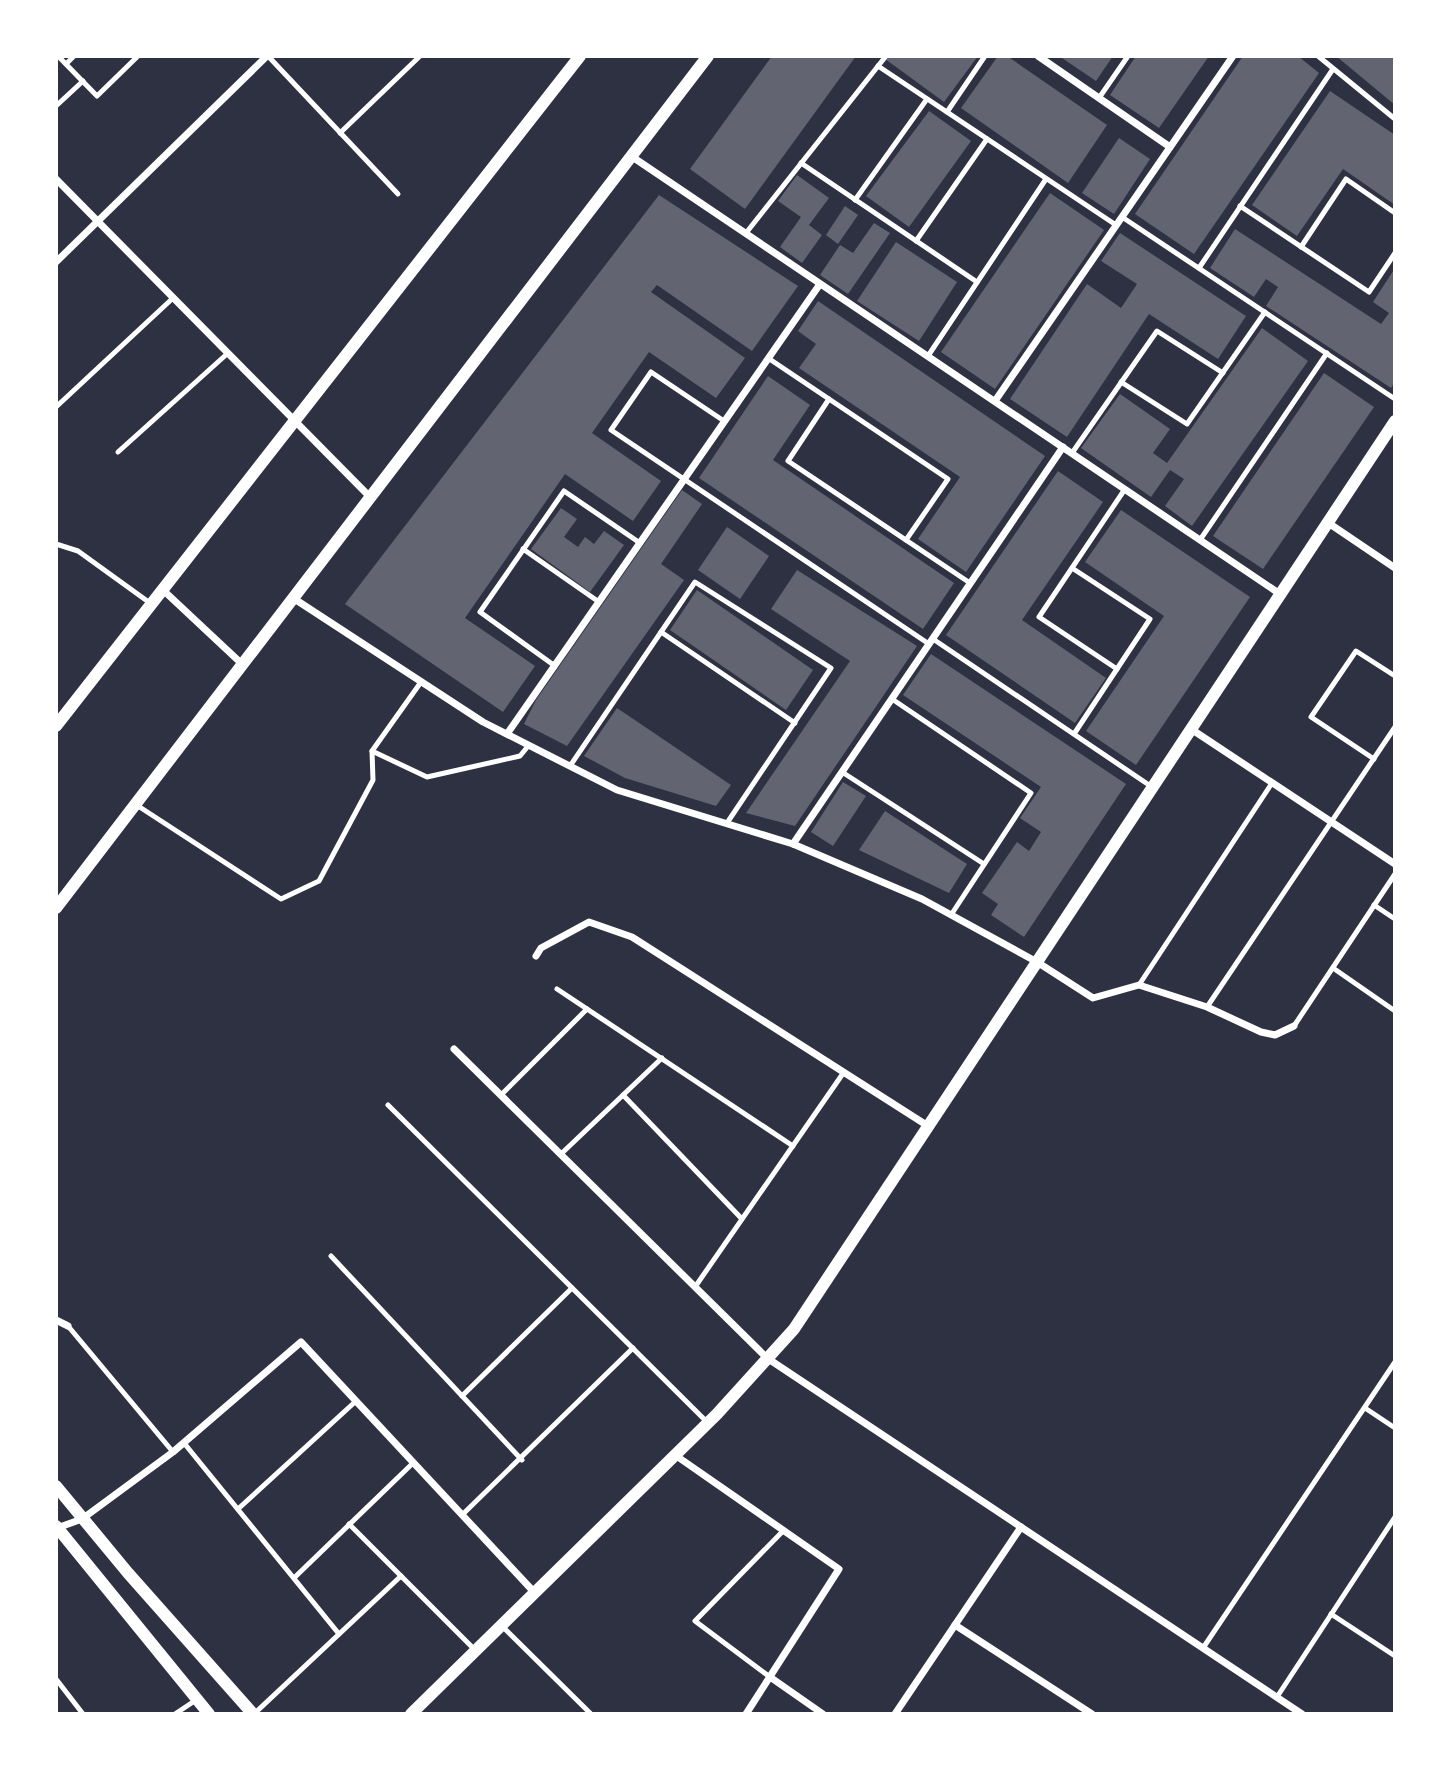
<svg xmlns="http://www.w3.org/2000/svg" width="1451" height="1770" font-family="Raleway,sans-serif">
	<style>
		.building { fill: #626471 }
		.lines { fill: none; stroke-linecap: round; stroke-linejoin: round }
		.service { stroke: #fff; stroke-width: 5 }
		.minor { stroke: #fff; stroke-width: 7 }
		.tertiary { stroke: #fff; stroke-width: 12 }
	</style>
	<rect width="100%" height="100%" fill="#2d3142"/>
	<!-- building -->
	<g class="building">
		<path d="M 772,56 L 856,56 L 745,209 L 690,169 Z"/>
		<path d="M 881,56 L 978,56 L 944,102 Z"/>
		<path d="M 998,56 L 1007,56 L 1107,125 L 1068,183 L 961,108 Z"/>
		<path d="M 1059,56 L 1113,56 L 1096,81 Z"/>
		<path d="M 1136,56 L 1209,56 L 1159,128 L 1110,95 Z"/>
		<path d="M 1243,56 L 1298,56 L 1319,73 L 1194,254 L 1135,214 Z"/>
		<path d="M 1336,56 L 1395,56 L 1395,105 Z"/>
		<path d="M 1330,91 L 1395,135 L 1395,205 L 1343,169 L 1297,236 L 1252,205 Z"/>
		<path d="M 929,111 L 971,141 L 909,227 L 866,196 Z"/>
		<path d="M 1119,138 L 1150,159 L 1114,214 L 1082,193 Z"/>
		<path d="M 797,175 L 829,198 L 809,225 L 822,235 L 802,263 L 780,247 L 801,217 L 778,201 Z"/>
		<path d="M 1050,193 L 1104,230 L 995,389 L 941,352 Z"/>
		<path d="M 659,195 L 798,286 L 752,351 L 657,285 L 651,292 L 745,358 L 716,398 L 649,352 L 592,433 L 661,481 L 633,521 L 565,474 L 465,618 L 535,666 L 503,712 L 345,604 Z"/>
		<path d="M 845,206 L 858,215 L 838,244 L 826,235 Z"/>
		<path d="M 874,223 L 890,233 L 848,294 L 820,275 L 840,245 L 853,253 Z"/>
		<path d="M 1235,229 L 1381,324 L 1389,313 L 1373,302 L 1395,268 L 1395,382 L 1391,388 L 1266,306 L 1278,287 L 1266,279 L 1254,297 L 1210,268 Z"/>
		<path d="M 1120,233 L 1246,316 L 1218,359 L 1149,314 L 1067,437 L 1010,399 L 1087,284 L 1121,308 L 1137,284 L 1101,261 Z"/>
		<path d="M 896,242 L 957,282 L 919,341 L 857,301 Z"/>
		<path d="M 818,301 L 1045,456 L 966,572 L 918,539 L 960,477 L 799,368 L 816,344 L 798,331 Z"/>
		<path d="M 1262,328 L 1308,361 L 1192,526 L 1165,506 L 1184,479 L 1170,470 L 1151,497 L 1081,448 L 1120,394 L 1170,429 L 1153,453 L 1167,463 Z"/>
		<path d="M 1324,373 L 1374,407 L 1263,569 L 1213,536 Z"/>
		<path d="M 768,376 L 810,405 L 773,460 L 954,583 L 923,629 L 699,478 Z"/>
		<path d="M 1058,471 L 1103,502 L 1022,620 L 1106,678 L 1075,723 L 946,635 Z"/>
		<path d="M 682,490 L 702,504 L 661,564 L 684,580 L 567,746 L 524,724 L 536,700 Z"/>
		<path d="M 561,508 L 577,519 L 564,537 L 578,547 L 585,537 L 594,544 L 604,531 L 624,545 L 590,592 L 531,549 Z"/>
		<path d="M 1121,510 L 1250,597 L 1136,765 L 1086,731 L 1164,616 L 1085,562 Z"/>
		<path d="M 727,527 L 769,556 L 740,599 L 698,570 Z"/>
		<path d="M 797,570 L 917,646 L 795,826 L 746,813 L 850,661 L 771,609 Z"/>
		<path d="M 697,590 L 813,670 L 786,710 L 670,630 Z"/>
		<path d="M 931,654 L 1126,784 L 1024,937 L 991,915 L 998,904 L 982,893 L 1017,842 L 1029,851 L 1041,832 L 1020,818 L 1041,787 L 903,695 Z"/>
		<path d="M 617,708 L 731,785 L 716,806 L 625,778 L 584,756 Z"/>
		<path d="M 843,782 L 866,796 L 833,846 L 811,832 Z"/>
		<path d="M 885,811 L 967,864 L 949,893 L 859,850 Z"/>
	</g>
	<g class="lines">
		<!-- service -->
		<g class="service">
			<path d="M 58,56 L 97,96 L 138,56"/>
			<path d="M 268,56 L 398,194"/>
			<path d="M 1318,56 L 1395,119"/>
			<path d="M 66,64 L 74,56"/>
			<path d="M 878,66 L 1116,225"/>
			<path d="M 1099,98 L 1128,56"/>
			<path d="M 56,106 L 83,81"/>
			<path d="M 947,112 L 985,56"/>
			<path d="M 340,133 L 420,56"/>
			<path d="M 801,163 L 977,282"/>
			<path d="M 855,200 L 927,99"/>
			<path d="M 1240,206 L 1369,292 L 1395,253"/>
			<path d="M 1122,217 L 1395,399"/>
			<path d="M 746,233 L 886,56"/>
			<path d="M 916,241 L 987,139"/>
			<path d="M 1301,247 L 1346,179 L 1395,213"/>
			<path d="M 1199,268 L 1333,69"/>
			<path d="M 928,356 L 1046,179"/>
			<path d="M 768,358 L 948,479 L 906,540"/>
			<path d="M 1121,382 L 1187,424 L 1265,312"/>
			<path d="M 829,399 L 788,461 L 970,583"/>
			<path d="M 56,407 L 173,298"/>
			<path d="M 724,421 L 651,372 L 611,430 L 929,644"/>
			<path d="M 118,452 L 228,353"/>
			<path d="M 1072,453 L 1157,331 L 1223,373"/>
			<path d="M 1200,540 L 1327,353"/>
			<path d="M 56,544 L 78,551 L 150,603"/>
			<path d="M 523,549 L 599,602"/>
			<path d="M 1072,568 L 1150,619 L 1074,734"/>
			<path d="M 661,632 L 795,723"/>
			<path d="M 933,639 L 1152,787"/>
			<path d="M 555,666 L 480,612 L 564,491 L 640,543"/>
			<path d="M 1117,669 L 1039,617 L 1125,489"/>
			<path d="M 421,682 L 372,751 L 427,777 L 520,756 L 529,745"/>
			<path d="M 892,699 L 1031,793 L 951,915"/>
			<path d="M 1374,759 L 1311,717 L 1356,651 L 1395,676"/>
			<path d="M 570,766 L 695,582 L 831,668 L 727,823"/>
			<path d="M 842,772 L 984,864"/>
			<path d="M 135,804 L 281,899 L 319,881 L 373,780 L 372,751"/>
			<path d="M 1374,905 L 1395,919"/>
			<path d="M 1333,968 L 1395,1011"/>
			<path d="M 1139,985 L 1272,783"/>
			<path d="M 557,989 L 793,1146"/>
			<path d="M 1207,1007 L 1395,727"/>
			<path d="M 1294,1026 L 1395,874"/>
			<path d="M 501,1095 L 587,1009"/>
			<path d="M 623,1095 L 742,1219"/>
			<path d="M 388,1105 L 708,1423"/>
			<path d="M 561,1154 L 662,1058"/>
			<path d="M 331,1256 L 522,1460"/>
			<path d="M 695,1287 L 844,1072"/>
			<path d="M 68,1326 L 173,1452"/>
			<path d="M 462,1396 L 572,1288"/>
			<path d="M 1365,1408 L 1395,1428"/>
			<path d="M 184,1443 L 339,1634"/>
			<path d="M 238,1509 L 356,1401"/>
			<path d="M 462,1515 L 633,1348"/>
			<path d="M 349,1524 L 475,1650"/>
			<path d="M 294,1578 L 413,1463"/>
			<path d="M 1331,1614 L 1395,1656"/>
			<path d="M 501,1625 L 591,1714"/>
			<path d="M 1203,1648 L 1395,1362"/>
			<path d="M 770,1677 L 695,1621 L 784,1530"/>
			<path d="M 56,1679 L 83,1714"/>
			<path d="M 1277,1697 L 1395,1517"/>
			<path d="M 175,1714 L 196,1700"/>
			<path d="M 254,1714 L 401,1576"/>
		</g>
		<!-- minor -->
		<g class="minor">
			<path d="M 1038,56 L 1170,147"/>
			<path d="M 631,156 L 1280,594"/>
			<path d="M 56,179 L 370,497"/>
			<path d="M 56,262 L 267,56"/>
			<path d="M 995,401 L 1233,56"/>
			<path d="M 1327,522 L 1395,568"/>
			<path d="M 163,590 L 242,664"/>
			<path d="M 293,598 L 483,722 L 617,790 L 793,844 L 922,899 L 1037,962 L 1093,998 L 1139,985 L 1207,1007 L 1261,1032 L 1275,1035 L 1294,1026"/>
			<path d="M 1191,729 L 1395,864"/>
			<path d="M 507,734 L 820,284"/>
			<path d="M 793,844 L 1063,447"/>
			<path d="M 536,956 L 541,948 L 589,922 L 632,937 L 928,1126"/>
			<path d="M 454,1049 L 767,1358 L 1302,1714"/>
			<path d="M 56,1320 L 68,1326"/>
			<path d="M 675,1455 L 839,1569 L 746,1714"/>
			<path d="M 57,1528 L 82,1519 L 173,1452 L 301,1342 L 534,1592"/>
			<path d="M 955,1625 L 1092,1714"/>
			<path d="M 770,1677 L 823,1714"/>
			<path d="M 895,1714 L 1021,1527"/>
		</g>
		<!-- tertiary -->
		<g class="tertiary">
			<path d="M 56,726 L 580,56"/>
			<path d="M 56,908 L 708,56"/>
			<path d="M 56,1486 L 128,1573 L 253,1714"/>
			<path d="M 56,1526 L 209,1714"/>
			<path d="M 411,1714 L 717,1414 L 794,1329 L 1395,421"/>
		</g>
	</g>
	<!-- border -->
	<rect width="1451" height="1770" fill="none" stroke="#ffffff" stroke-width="116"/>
</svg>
